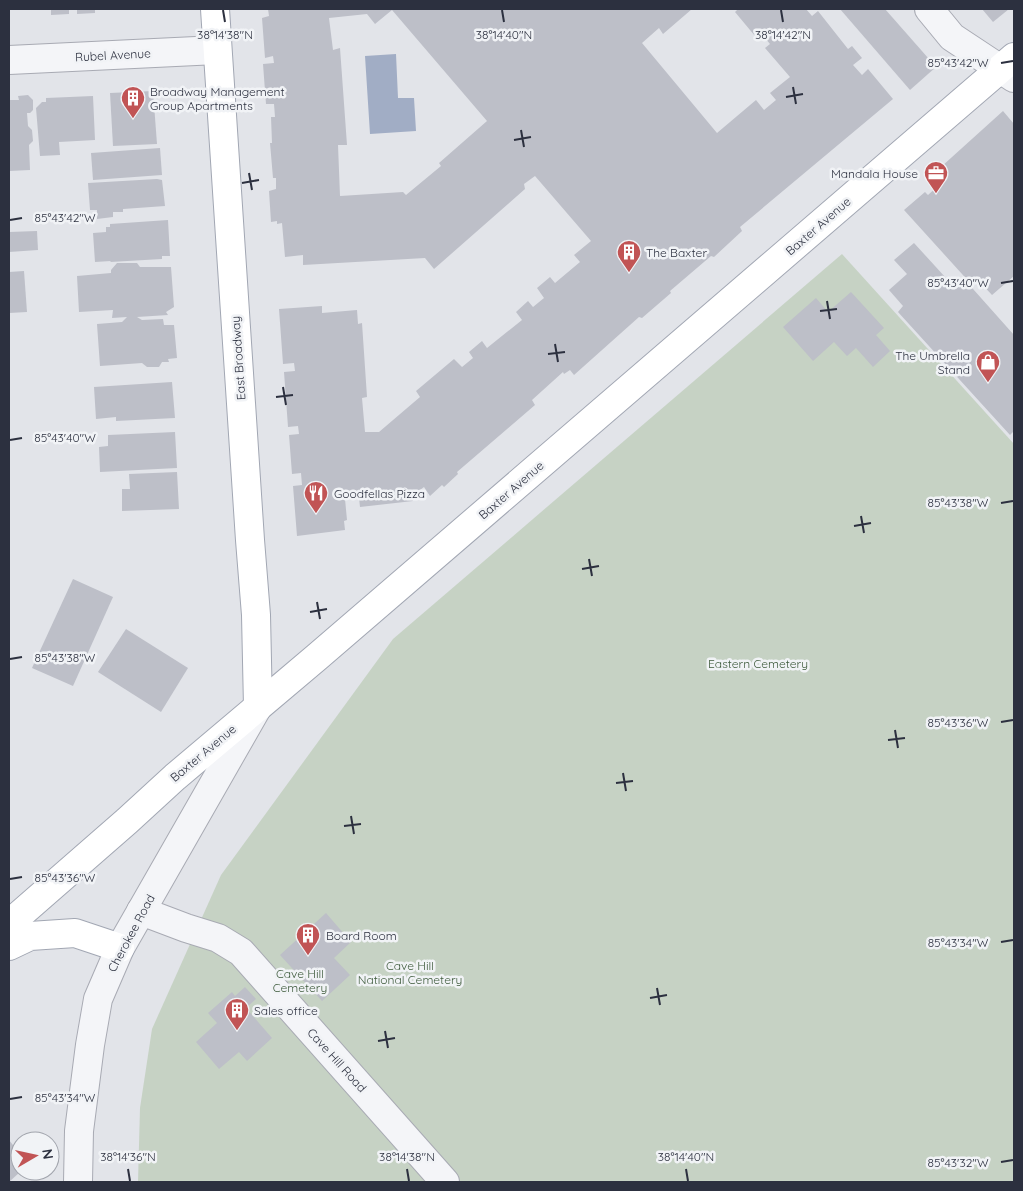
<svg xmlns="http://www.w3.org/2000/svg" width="1023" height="1191" font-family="Quicksand,sans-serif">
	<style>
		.green { fill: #c6d2c4 }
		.water { fill: #a1adc5 }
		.building { fill: #bdbfc8; fill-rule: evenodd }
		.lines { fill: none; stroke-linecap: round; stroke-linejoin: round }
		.minor-casing { stroke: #a8aab3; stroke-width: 30 }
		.primary-casing { stroke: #a2a7b3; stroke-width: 30 }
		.minor { stroke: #f4f5f8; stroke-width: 28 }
		.primary { stroke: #fff; stroke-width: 28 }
		.ticks { fill: none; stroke: #2c303f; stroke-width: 2 }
		.labels { text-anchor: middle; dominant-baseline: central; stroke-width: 5; stroke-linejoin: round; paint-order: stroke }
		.street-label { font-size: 12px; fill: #2c303f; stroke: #f1f3f6 }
		.poi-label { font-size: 12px; fill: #2c303f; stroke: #f1f3f6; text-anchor: start }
		.park-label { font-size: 12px; fill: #3c593a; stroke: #f1f3f6 }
		.ticks-label { font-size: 12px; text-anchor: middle; fill: #2c303f; stroke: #f1f3f6; stroke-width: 5; stroke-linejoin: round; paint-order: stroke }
	</style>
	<rect width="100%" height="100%" fill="#e2e4e9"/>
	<!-- green -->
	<path class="green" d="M 842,254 L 1014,444 L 1014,1182 L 138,1182 L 140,1108 L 152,1029 L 221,875 L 393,639 Z"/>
	<!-- water -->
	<path class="water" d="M 396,54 L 398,98 L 414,98 L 416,131 L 370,134 L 365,56 Z"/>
	<!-- building -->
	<g class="building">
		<path d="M 51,9 L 69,9 L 69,14 L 51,15 Z"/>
		<path d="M 77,9 L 95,9 L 95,13 L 77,14 Z"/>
		<path d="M 268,9 L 692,9 L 663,34 L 659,28 L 642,43 L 717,133 L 756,100 L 764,110 L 776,100 L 770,93 L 790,77 L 765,48 L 770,44 L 760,32 L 755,36 L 735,12 L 738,9 L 806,9 L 812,16 L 818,11 L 848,49 L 852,46 L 862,58 L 853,65 L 862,75 L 868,69 L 893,99 L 740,227 L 742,231 L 714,257 L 711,256 L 670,291 L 671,293 L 642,318 L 639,317 L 574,375 L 570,370 L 564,374 L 563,372 L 532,400 L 535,405 L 457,472 L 458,474 L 444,487 L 442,485 L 430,496 L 424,487 L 412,496 L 413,501 L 360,507 L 359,498 L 345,499 L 347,520 L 344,521 L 345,530 L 297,536 L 293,486 L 302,485 L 301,473 L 292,474 L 289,435 L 299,434 L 298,426 L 288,427 L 284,372 L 295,371 L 294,363 L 283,364 L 279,309 L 322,306 L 322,313 L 357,310 L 358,324 L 362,323 L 367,397 L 362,398 L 365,432 L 379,432 L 420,397 L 416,391 L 454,359 L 462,367 L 473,358 L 469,352 L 482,341 L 487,348 L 522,320 L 516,312 L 528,301 L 533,307 L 544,298 L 537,288 L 550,277 L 555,283 L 580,262 L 574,255 L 591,241 L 535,176 L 524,184 L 525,189 L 434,269 L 425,258 L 303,265 L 303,255 L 285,257 L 282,223 L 277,224 L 277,221 L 271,222 L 269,191 L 276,189 L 276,178 L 273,178 L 270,143 L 272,143 L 271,117 L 275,117 L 274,104 L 266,104 L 263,64 L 274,63 L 273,56 L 265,58 L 262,18 L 269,16 ZM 392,10 L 487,121 L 439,163 L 441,166 L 406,195 L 403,192 L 340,196 L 338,145 L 347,145 L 340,48 L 333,50 L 329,18 L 367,14 L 375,24 Z"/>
		<path d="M 840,9 L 885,9 L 936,67 L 910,90 Z"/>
		<path d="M 982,9 L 1009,9 L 993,22 Z"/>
		<path d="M 153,91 L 157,144 L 113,146 L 110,93 Z"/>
		<path d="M 28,95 L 33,100 L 33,110 L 30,113 L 27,113 L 28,126 L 32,130 L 33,141 L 29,145 L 30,170 L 9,171 L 9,100 L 19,100 L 18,96 Z"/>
		<path d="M 93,96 L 95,140 L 59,142 L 60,155 L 40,156 L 36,108 L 42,102 L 46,102 L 46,98 Z"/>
		<path d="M 1003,111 L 1014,124 L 1014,276 L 992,295 L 978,280 L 972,285 L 904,210 L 925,192 L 928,195 L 939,185 L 931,176 Z"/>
		<path d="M 160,148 L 162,175 L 93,180 L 91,153 Z"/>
		<path d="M 157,179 L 162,180 L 165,206 L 123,209 L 123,212 L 113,212 L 113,217 L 97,219 L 97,210 L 90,210 L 88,183 Z"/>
		<path d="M 168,220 L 170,256 L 162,256 L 162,259 L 110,262 L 111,261 L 95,262 L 93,233 L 106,232 L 106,227 L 110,227 L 110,224 Z"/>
		<path d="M 37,231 L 38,250 L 9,252 L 9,232 Z"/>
		<path d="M 914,243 L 956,289 L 965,280 L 1014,335 L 1014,431 L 1010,435 L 898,312 L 903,306 L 889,290 L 907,274 L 894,260 Z"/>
		<path d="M 117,263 L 137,263 L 140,267 L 171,267 L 174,307 L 166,312 L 168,315 L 137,317 L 142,320 L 163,319 L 164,325 L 174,325 L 177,358 L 168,359 L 169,362 L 162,362 L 159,367 L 147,367 L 142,363 L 100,366 L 97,324 L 122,322 L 127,317 L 112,318 L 113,310 L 79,312 L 77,276 L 111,273 L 111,270 Z"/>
		<path d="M 24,271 L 27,312 L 9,313 L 9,272 Z"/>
		<path d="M 851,292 L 884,328 L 876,335 L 890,351 L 873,367 L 856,348 L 847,356 L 834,342 L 813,361 L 783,327 L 816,298 L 828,312 Z"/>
		<path d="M 172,382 L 175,418 L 116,421 L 116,417 L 96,419 L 94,387 Z"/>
		<path d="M 175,432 L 177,468 L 100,472 L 99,447 L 108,446 L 108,435 Z"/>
		<path d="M 177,472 L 179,509 L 122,511 L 122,489 L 130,489 L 129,474 Z"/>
		<path d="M 73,579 L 113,597 L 73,686 L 32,668 Z"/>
		<path d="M 126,629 L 188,668 L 161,712 L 98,672 Z"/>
		<path d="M 326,913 L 351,942 L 334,958 L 350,975 L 322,1001 L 280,955 Z"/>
		<path d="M 245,987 L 256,999 L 246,1008 L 272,1038 L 247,1061 L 239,1052 L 219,1069 L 196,1042 L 217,1023 L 208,1013 L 232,992 L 235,996 Z"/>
		<path d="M 9,1140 L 20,1154 L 20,1172 L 9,1182 Z"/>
	</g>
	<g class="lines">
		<!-- minor casing -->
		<g class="minor-casing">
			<g id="minor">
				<path d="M 929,9 L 952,37 L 1014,78"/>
				<path d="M 9,60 L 217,50"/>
				<path d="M 141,911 L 186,928 L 218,938 L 241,952 L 445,1182"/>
				<path d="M 78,1182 L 79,1131 L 90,1045 L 98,999 L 120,948 L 256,710"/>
			</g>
		</g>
		<!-- primary casing -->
		<g class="primary-casing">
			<g id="primary">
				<path d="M 215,9 L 250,540 L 256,615 L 258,707"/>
				<path d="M 9,924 L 127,821 L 175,777 L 317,657 L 1014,57"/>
				<path d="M 9,946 L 30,936 L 75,933 L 120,948"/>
			</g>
		</g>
		<!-- minor -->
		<use href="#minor" class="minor"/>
		<!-- primary -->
		<use href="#primary" class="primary"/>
	</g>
	<!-- ticks -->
	<path class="ticks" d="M 223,10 L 225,22M 502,10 L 504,22M 781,10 L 783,22M 1001,63 L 1013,61M 793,87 L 796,104M 786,97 L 803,94M 521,130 L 524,147M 514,140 L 531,137M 249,173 L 252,190M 242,183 L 259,180M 10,220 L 22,218M 1001,283 L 1013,281M 827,301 L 830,319M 820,311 L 837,309M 555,344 L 558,362M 548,354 L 565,352M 283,387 L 286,405M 276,397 L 293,395M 10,440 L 22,438M 1001,503 L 1013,501M 861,516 L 864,533M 854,526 L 871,523M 589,559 L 592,576M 582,569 L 599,566M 317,602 L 320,619M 310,612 L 327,609M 10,659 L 22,657M 1001,722 L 1013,720M 895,730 L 898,748M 888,740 L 905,738M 623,773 L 626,791M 616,783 L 633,781M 351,816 L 354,834M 344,826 L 361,824M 10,879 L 22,877M 1001,942 L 1013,940M 657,988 L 660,1005M 650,998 L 667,995M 385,1031 L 388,1048M 378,1041 L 395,1038M 10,1099 L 22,1097M 1001,1162 L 1013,1160M 128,1169 L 130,1181M 407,1169 L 409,1181M 686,1169 L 688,1181"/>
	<!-- icons -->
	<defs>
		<g id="building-pin" transform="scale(1.25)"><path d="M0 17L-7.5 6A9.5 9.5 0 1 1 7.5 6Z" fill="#c15455" stroke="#f1f3f6"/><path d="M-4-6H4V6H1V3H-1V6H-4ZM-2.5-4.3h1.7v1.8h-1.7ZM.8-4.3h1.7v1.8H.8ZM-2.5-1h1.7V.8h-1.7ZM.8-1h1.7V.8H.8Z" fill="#fff"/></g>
		<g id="office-pin" transform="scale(1.25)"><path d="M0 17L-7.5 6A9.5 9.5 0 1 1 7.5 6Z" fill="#c15455" stroke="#f1f3f6"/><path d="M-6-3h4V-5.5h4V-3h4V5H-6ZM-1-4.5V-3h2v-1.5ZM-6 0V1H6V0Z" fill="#fff"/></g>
		<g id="shop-pin" transform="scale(1.25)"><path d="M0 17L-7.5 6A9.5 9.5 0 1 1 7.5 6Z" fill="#c15455" stroke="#f1f3f6"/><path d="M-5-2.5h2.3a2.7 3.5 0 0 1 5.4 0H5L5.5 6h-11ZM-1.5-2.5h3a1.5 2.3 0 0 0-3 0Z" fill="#fff"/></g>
		<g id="restaurant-pin" transform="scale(1.25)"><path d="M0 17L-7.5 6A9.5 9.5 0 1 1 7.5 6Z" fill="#c15455" stroke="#f1f3f6"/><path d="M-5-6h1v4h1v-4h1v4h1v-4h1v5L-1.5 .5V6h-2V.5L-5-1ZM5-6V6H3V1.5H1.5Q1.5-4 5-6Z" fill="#fff"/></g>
	</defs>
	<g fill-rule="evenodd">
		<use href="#building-pin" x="133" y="98"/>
		<use href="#office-pin" x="936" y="173"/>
		<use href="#building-pin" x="629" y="252"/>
		<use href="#shop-pin" x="988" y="362"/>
		<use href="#restaurant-pin" x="316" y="493"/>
		<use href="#building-pin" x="308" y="935"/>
		<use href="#building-pin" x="237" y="1010"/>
	</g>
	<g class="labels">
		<!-- street labels -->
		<g class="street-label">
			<text transform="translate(113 55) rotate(-3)">Rubel Avenue</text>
			<text transform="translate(818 226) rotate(-41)">Baxter Avenue</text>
			<text transform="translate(238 358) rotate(-94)">East Broadway</text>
			<text transform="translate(511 490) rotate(-41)">Baxter Avenue</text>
			<text transform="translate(203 753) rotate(-40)">Baxter Avenue</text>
			<text transform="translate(131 933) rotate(-62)">Cherokee Road</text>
			<text transform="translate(337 1060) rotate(48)">Cave Hill Road</text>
		</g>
		<!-- poi labels -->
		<g class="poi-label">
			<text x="150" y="91">Broadway Management<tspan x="150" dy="14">Group Apartments</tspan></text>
			<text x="918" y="173" text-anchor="end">Mandala House</text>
			<text x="646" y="252">The Baxter</text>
			<text x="970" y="355" text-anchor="end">The Umbrella<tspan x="970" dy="14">Stand</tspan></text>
			<text x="334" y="493">Goodfellas Pizza</text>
			<text x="326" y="935">Board Room</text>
			<text x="254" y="1010">Sales office</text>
		</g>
		<!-- park labels -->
		<g class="park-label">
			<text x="758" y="663">Eastern Cemetery</text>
			<text x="410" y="965">Cave Hill<tspan x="410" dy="14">National Cemetery</tspan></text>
			<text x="300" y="973">Cave Hill<tspan x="300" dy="14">Cemetery</tspan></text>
		</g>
	</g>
	<g class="ticks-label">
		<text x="225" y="39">38°14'38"N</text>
		<text x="504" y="39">38°14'40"N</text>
		<text x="783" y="39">38°14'42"N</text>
		<text x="958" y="67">85°43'42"W</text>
		<text x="65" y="222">85°43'42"W</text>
		<text x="958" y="287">85°43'40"W</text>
		<text x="65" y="442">85°43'40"W</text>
		<text x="958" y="507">85°43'38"W</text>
		<text x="65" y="662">85°43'38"W</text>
		<text x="958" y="727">85°43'36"W</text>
		<text x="65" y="882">85°43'36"W</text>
		<text x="958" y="947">85°43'34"W</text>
		<text x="65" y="1102">85°43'34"W</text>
		<text x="128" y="1161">38°14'36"N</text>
		<text x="407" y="1161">38°14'38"N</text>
		<text x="686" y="1161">38°14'40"N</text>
		<text x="958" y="1167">85°43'32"W</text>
	</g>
	<!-- border -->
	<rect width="1023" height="1191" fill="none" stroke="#2c303f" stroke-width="20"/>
	<!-- north arrow -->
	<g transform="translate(35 1156) rotate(81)"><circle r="24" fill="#f1f3f6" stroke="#a2a5ad"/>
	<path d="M0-4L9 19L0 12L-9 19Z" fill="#c15455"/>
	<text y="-8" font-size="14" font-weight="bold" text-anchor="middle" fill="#2c303f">N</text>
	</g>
</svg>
